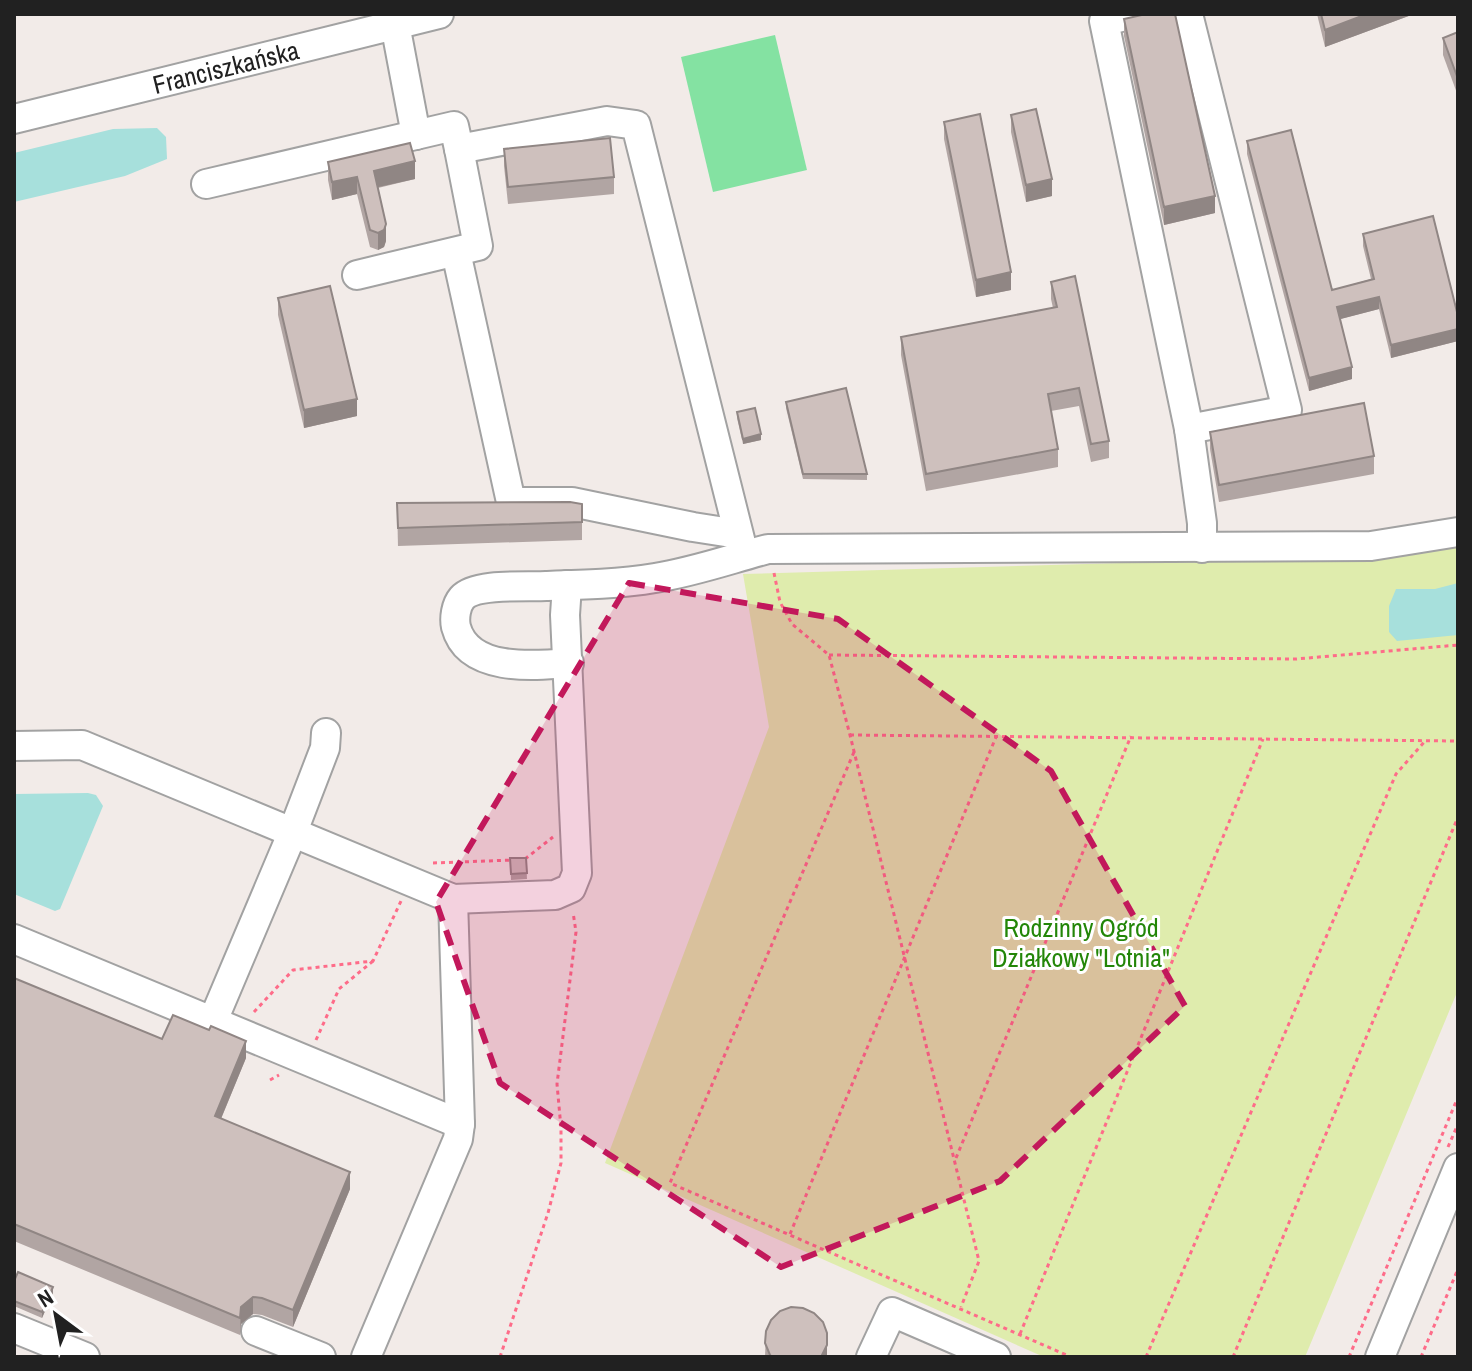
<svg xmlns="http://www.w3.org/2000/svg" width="1472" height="1371" font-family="'Archivo Narrow',sans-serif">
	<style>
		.grass { fill: #dfecad }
		.pitch { fill: #84e2a2 }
		.water { fill: #a7e0dc }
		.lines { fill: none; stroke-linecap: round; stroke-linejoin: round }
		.minor-casing { stroke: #a2a2a2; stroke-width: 32 }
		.path { stroke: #fe6c89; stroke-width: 3; stroke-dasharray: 4 4; stroke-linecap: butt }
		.minor { stroke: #fff; stroke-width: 28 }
		.wall { fill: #b1a5a3 }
		.shaded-wall { fill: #908684 }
		.building { fill: #cec0bd; stroke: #908684; stroke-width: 2 }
		.marked { fill: #c2185b; fill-opacity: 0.2; stroke: #c2185b; stroke-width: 6; stroke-dasharray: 16 10; stroke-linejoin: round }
		.labels { text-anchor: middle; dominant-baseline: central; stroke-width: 6; stroke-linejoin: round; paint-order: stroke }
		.street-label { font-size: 26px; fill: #212121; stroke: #fff }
		.park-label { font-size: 26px; fill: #238608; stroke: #fff }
	</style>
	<rect width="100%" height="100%" fill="#f2ebe8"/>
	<!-- grass -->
	<path class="grass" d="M 1458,545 L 1458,990 L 1305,1357 L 1044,1357 L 605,1163 L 769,727 L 743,574 L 1397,555 Z"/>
	<!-- pitch -->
	<path class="pitch" d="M 775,35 L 807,170 L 713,192 L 681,57 Z"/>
	<!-- water -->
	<g class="water">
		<path d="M 157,128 L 166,137 L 167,159 L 125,176 L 14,202 L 14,153 L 113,129 Z"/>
		<path d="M 1458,583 L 1458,635 L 1397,641 L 1389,632 L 1389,606 L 1396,589 L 1435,589 Z"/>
		<path d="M 88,793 L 96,795 L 103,806 L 60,909 L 55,911 L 14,894 L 14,794 Z"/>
	</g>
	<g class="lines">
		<!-- minor casing -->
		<g class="minor-casing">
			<g id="minor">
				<path d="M 1134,14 L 1104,21 L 1189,429 L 1202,523 L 1202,548"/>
				<path d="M 1188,14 L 1287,410 L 1189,429"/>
				<path d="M 395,24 L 416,135"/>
				<path id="s1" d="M 14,119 L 439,14"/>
				<path d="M 206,184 L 454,126 L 459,149 L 607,121 L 636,125 L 744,555"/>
				<path d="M 456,252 L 511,502 L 572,502 L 693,527 L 738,534"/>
				<path d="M 357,275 L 478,246 L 459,149"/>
				<path d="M 569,663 C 533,666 468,672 456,627 C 454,618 456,605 462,598 C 475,583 526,587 546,586 C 582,585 620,584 655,578 C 694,572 730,559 768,549 L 1371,546 L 1458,532"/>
				<path d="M 14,746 L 82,745 L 453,899 L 555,895 L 571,888 L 577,873 L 565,615 L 567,585"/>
				<path d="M 14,939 L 460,1124"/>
				<path d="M 212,1023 L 292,834 L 325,748 L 326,733"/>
				<path d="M 14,1328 L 85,1357"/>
				<path d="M 256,1331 L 321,1357"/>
				<path d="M 366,1357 L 458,1139 L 460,1124 L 453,899"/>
				<path d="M 871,1357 L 892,1312 L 996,1357"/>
				<path d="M 1380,1357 L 1458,1168"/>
			</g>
		</g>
		<!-- path -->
		<g class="path">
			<path d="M 774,573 L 780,602 L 792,624 L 829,655 L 850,735 L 979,1261 L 961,1307"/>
			<path d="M 829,655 L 1296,659 L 1458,645"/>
			<path d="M 850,735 L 1458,741"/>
			<path d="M 854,752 L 670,1183 L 1071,1357"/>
			<path d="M 525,859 L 553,837"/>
			<path d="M 433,863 L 513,860"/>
			<path d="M 254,1012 L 293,970 L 373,961 L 401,901"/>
			<path d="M 316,1040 L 339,989 L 373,961"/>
			<path d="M 270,1080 L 279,1075"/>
			<path d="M 1448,1147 L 1458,1124"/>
			<path d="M 956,1158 L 1131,736"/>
			<path d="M 790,1234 L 996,737"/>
			<path d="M 1020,1334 L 1263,739"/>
			<path d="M 500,1357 L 548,1213 L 561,1163 L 561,1128 L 557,1084 L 576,932 L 573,912"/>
			<path d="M 1146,1357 L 1396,774 L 1426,740"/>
			<path d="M 1233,1357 L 1458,817"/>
			<path d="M 1349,1357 L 1458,1097"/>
			<path d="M 1421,1357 L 1458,1269"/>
		</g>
		<!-- minor -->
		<use href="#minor" class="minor"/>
	</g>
	<!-- wall -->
	<g class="wall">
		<path d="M 1317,14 L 1414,14 L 1325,47 Z"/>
		<path d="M 1124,19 L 1215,213 L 1164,225 L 1124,36 Z"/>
		<path d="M 1458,32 L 1458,96 L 1443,55 L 1443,38 Z"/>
		<path d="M 1011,115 L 1052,196 L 1026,202 L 1011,132 Z"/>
		<path d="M 944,122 L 1011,290 L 976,297 L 944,139 Z"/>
		<path d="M 1247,141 L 1332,290 L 1371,279 L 1363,246 L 1363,234 L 1458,316 L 1458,341 L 1391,358 L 1379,309 L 1340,319 L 1352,379 L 1309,391 L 1247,154 Z"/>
		<path d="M 504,149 L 614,177 L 614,194 L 508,204 L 504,166 Z"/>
		<path d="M 328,162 L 415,179 L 378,188 L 386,241 L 384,247 L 378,250 L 370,247 L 357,194 L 332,200 L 328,180 Z"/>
		<path d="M 1051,282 L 1109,441 L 1109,458 L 1091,462 L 1079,406 L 1051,411 L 1058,449 L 1058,467 L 926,491 L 901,355 L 901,337 L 1053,308 L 1051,299 Z"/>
		<path d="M 278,298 L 357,416 L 304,428 L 278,315 Z"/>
		<path d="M 786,402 L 867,474 L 867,480 L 803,479 L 786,408 Z"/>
		<path d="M 737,412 L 761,440 L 743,444 L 737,418 Z"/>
		<path d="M 1210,432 L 1374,456 L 1374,474 L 1219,502 L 1210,449 Z"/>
		<path d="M 397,503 L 582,504 L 582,540 L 398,546 Z"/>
		<path d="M 510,858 L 526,858 L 527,879 L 511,880 Z"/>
		<path d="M 14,978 L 162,1039 L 209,1030 L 246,1058 L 221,1119 L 350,1189 L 293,1327 L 262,1315 L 253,1314 L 241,1324 L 240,1335 L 14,1241 Z"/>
		<path d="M 14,1281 L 53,1293 L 42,1318 L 14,1306 Z"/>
		<path d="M 766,1331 L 827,1333 L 827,1357 L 765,1357 Z"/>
	</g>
	<!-- shaded-wall -->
	<g class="shaded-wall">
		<path d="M 1367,14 L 1414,14 L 1325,47 L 1325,30 Z"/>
		<path d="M 415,161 L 415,179 L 374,188 L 374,171 Z"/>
		<path d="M 357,177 L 357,194 L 332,200 L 332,182 Z"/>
		<path d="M 1052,179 L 1052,196 L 1026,202 L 1026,185 Z"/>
		<path d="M 1215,196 L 1215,213 L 1164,225 L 1164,207 Z"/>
		<path d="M 386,224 L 386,241 L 384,247 L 378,250 L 378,233 Z"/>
		<path d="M 1011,272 L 1011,290 L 976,297 L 976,280 Z"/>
		<path d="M 1379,297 L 1379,309 L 1337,320 L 1337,307 Z"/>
		<path d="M 1458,329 L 1458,341 L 1391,358 L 1391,345 Z"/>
		<path d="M 1352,367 L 1352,379 L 1309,391 L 1309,378 Z"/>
		<path d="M 357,399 L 357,416 L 304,428 L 304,410 Z"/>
		<path d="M 761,434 L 761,440 L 743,444 L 743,439 Z"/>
		<path d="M 246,1041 L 246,1058 L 215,1133 L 215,1116 Z"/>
		<path d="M 350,1172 L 350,1189 L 293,1327 L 293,1310 Z"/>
		<path d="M 53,1287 L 53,1293 L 42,1318 L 42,1312 Z"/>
		<path d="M 253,1297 L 253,1314 L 241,1324 L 240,1335 L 241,1307 Z"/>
		<path d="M 827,1333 L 827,1357 L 821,1357 Z"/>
	</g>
	<!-- building -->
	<g class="building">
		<path d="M 1146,14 L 1175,14 L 1215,196 L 1164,207 L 1124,19 Z"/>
		<path d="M 1321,14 L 1367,14 L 1325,30 Z"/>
		<path d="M 1458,32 L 1458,79 L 1443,38 Z"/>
		<path d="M 1036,109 L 1052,179 L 1026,185 L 1011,115 Z"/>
		<path d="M 980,114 L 1011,272 L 976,280 L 944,122 Z"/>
		<path d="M 1291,130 L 1332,290 L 1374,279 L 1363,234 L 1433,216 L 1458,316 L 1458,329 L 1391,345 L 1379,297 L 1337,307 L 1352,367 L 1309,378 L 1247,141 Z"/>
		<path d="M 610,138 L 614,177 L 508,187 L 504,149 Z"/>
		<path d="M 410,143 L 415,161 L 374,171 L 386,224 L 384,230 L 378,233 L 370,230 L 357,177 L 332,182 L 328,162 Z"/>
		<path d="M 1075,276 L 1109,441 L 1091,444 L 1079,388 L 1048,394 L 1058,449 L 926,474 L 901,337 L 1057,307 L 1051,282 Z"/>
		<path d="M 330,286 L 357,399 L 304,410 L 278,298 Z"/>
		<path d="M 846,388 L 867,474 L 803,474 L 786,402 Z"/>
		<path d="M 1364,403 L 1374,456 L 1219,485 L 1210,432 Z"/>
		<path d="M 755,408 L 761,434 L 743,439 L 737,412 Z"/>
		<path d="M 570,502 L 582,504 L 582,522 L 398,528 L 397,503 Z"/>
		<path d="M 510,858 L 526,858 L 527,873 L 511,874 Z"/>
		<path d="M 14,978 L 162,1039 L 173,1015 L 209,1030 L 211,1026 L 246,1041 L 215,1116 L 350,1172 L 293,1310 L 262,1298 L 253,1297 L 241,1307 L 240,1318 L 14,1224 Z"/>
		<path d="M 18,1272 L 53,1287 L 42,1312 L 14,1301 L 14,1281 Z"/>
		<path d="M 791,1307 L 803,1308 L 814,1313 L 823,1322 L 827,1333 L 827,1345 L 821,1357 L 772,1357 L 770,1355 L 765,1343 L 766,1331 L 771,1320 L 780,1311 Z"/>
	</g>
	<!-- marked area -->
	<path class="marked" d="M 629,583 L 838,619 L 1051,771 L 1185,1006 L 1000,1181 L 781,1267 L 500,1083 L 436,902 Z"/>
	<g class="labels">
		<!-- street labels -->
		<g class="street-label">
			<text stroke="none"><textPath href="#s1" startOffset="218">Franciszkańska</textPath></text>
		</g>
		<!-- park labels -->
		<g class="park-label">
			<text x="1081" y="927">Rodzinny Ogród<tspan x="1081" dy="30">Działkowy "Lotnia"</tspan></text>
		</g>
	</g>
	<!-- border -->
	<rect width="1472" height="1371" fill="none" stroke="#212121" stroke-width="32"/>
	<!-- north arrow -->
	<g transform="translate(56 1315) rotate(328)" stroke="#ffffff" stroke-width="6" paint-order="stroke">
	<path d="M0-6L14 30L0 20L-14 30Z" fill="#212121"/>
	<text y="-12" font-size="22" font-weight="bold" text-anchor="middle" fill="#212121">N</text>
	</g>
</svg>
